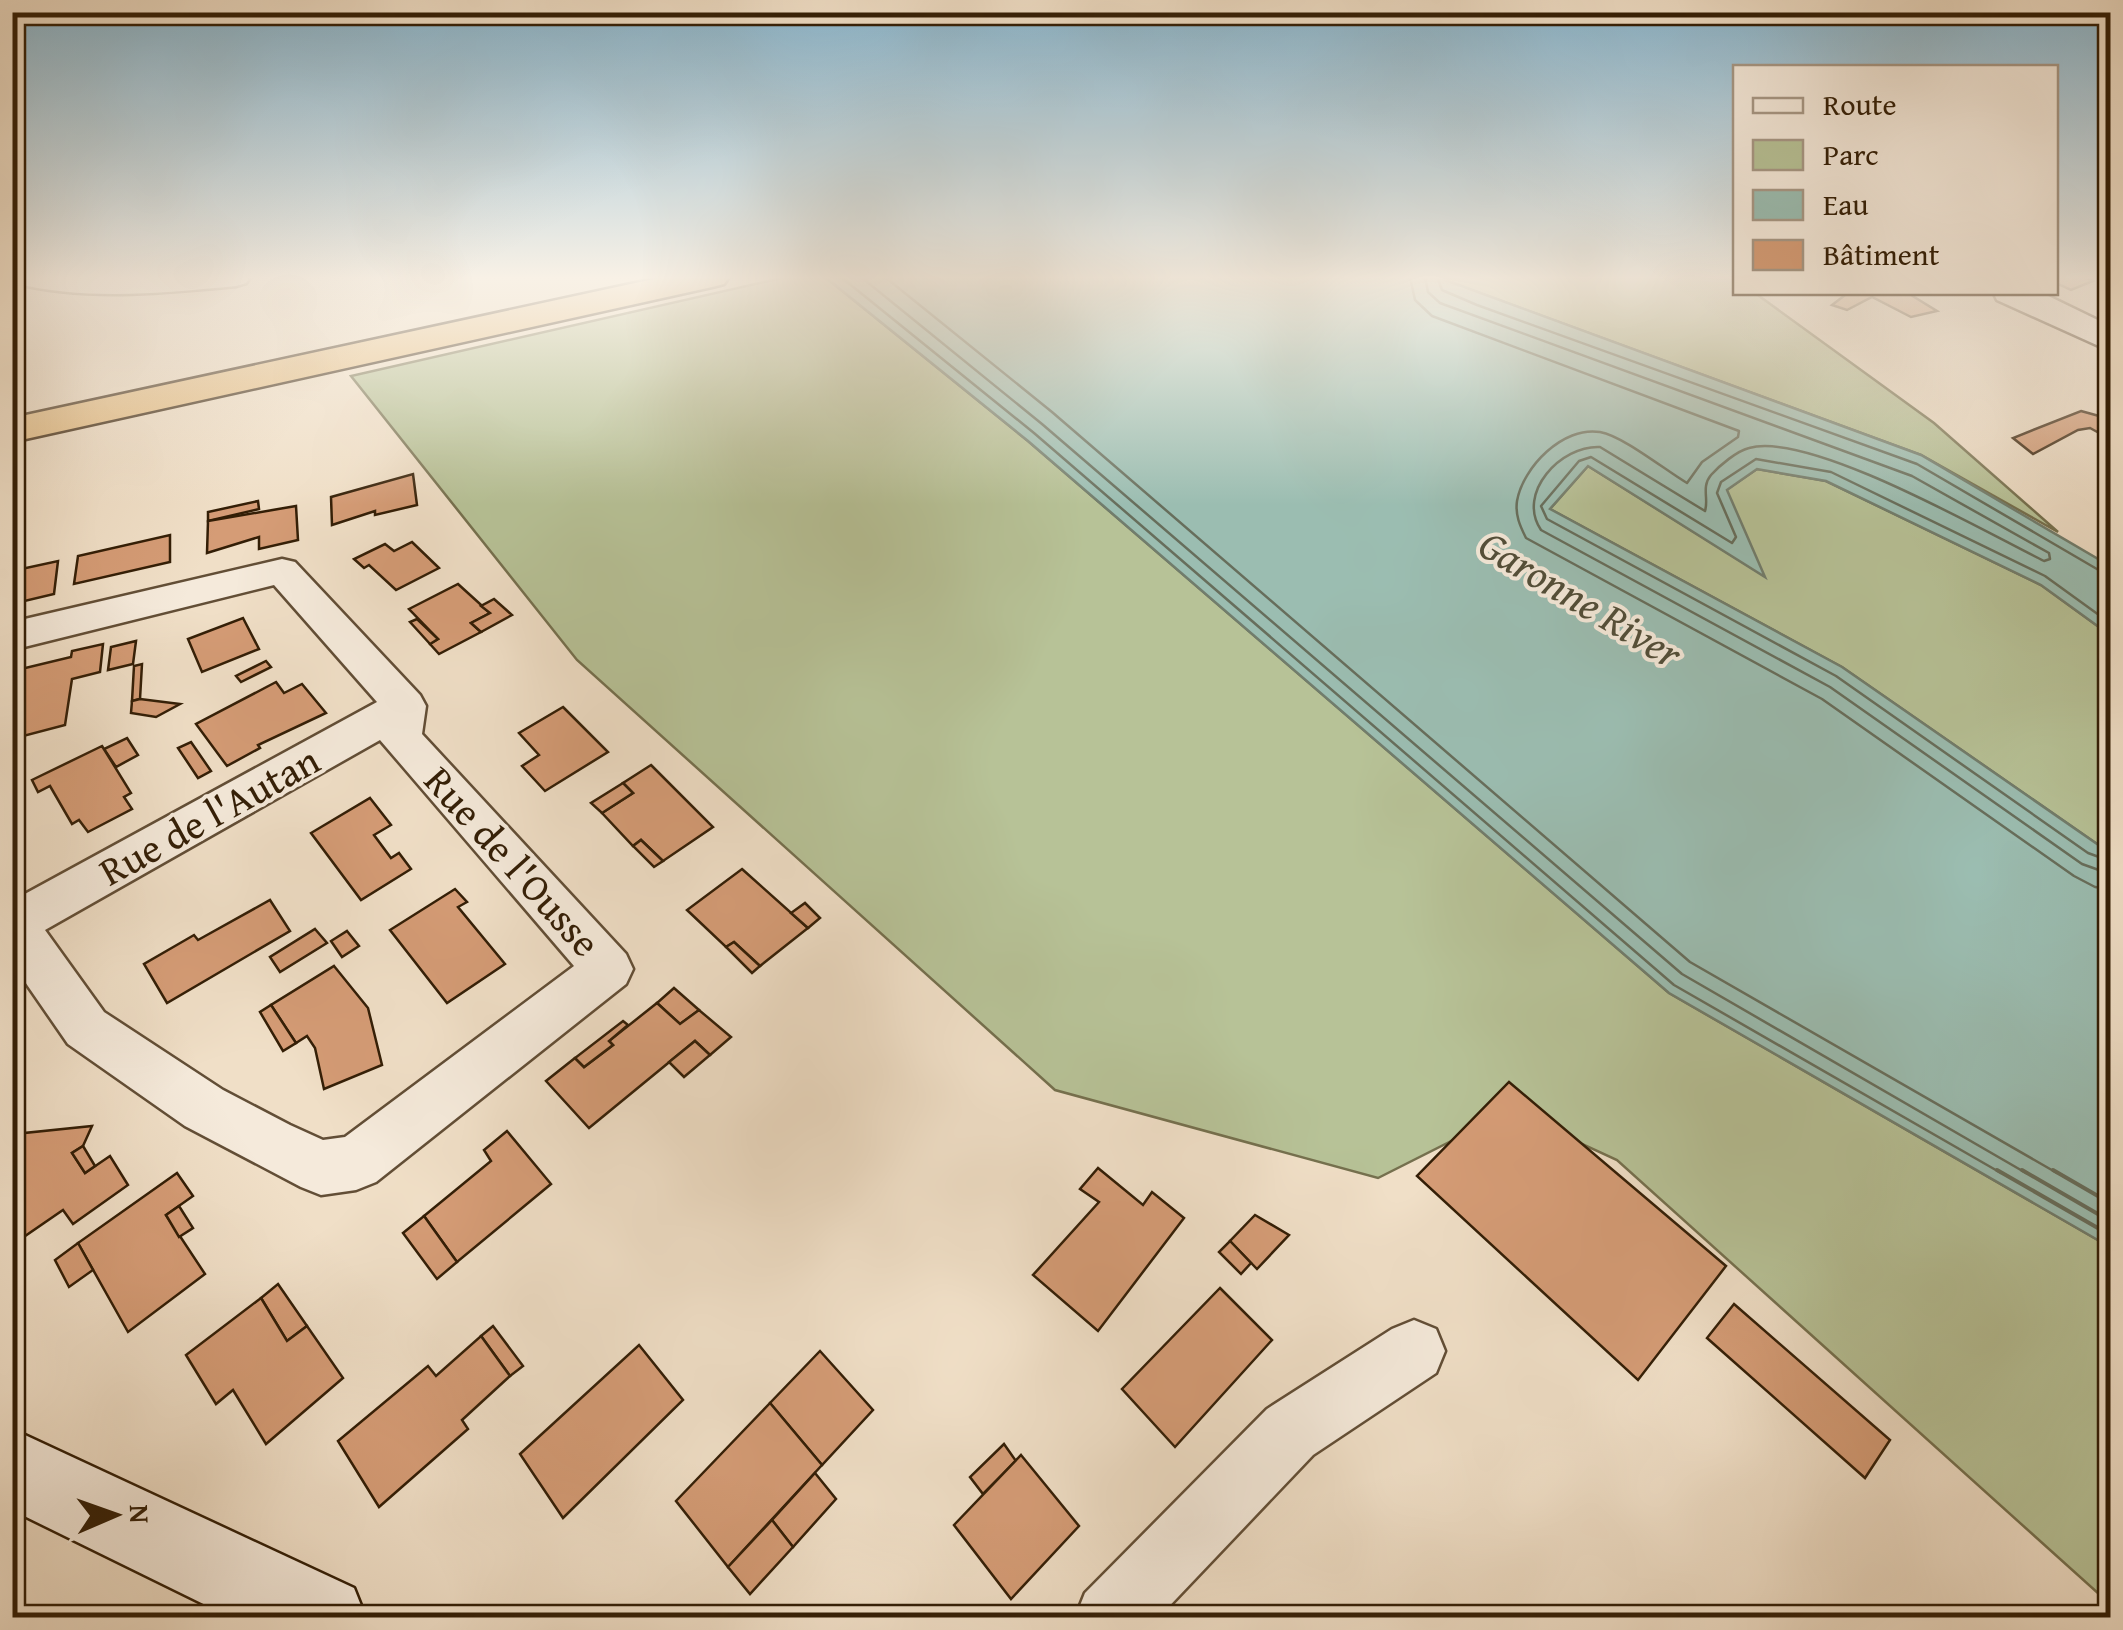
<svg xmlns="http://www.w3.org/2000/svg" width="2123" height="1630" font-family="'Gentium Book Plus',serif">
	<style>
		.green { fill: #b7c297; stroke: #75704e; stroke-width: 2.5 }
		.water { fill: #9bbdb1; stroke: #717d6d; stroke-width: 2.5 }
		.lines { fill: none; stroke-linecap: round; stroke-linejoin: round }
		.shore-far1 { stroke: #676e5c; stroke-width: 2.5 }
		.shore { stroke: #676e5c; stroke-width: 4 }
		.building { fill: #d59c76; stroke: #331e06; stroke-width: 2.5 }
		.street-casing { stroke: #624e36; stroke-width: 5 }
		.secondary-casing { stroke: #331e06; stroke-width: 5 }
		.highway-casing { stroke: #331e06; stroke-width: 5 }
		.street { fill: #f5eadb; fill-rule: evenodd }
		.secondary { fill: #f5eadb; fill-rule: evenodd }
		.highway { fill: #e8c084; fill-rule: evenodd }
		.labels { text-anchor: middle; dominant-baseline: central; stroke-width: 8; stroke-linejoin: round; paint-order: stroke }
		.street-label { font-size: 40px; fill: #331e06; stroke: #f5eadb }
		.water-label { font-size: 42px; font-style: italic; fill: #524e39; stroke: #f5eadb }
	</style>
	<rect width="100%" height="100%" fill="#f0dfc7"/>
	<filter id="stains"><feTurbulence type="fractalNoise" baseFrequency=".002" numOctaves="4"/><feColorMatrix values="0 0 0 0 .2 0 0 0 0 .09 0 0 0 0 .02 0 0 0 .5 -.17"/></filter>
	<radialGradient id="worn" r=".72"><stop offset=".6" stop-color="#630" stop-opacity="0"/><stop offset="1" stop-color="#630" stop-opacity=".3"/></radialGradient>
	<!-- green -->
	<g class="green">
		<path d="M 786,277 L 825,277 L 1028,441 L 1669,993 L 2110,1247 L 2110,1604 L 1617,1160 L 1511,1111 L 1378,1178 L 1055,1090 L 577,660 L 351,376 Z"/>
		<path d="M 1437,277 L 1733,277 L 1736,292 L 1755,293 L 1934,423 L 2058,532 L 1921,455 Z"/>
		<path d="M 1588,466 L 1763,575 L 1726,490 L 1757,469 L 1826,481 L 2041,585 L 2110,635 L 2110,853 L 1842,667 L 1550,509 Z"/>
	</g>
	<!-- water -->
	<path class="water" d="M 825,277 L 1437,277 L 1921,455 L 2110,566 L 2110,635 L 2041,585 L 1826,481 L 1757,469 L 1727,490 L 1765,577 L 1588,466 L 1550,509 L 1842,667 L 2110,853 L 2110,1247 L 1669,993 L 1028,441 Z"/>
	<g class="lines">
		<!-- shore-far1 -->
		<g class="shore-far1">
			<path d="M 841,277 L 1034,433 L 1674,985 L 2001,1173"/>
			<path d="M 861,277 L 1042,424 L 1682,974 L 2026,1173"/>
			<path d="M 885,277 L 1052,412 L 1690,962 L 2057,1173"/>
			<path d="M 1410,277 L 1415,300 L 1432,316 L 1739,431 L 1738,437 L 1702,462 L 1687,483 C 1665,470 1623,436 1600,432 C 1563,426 1523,467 1517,501 C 1515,515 1520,526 1526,538 L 1822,699 L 2074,876 L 2095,887 L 2110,889"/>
			<path d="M 1425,277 L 1428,292 L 1440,303 L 1912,476 L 2049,553 L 2050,559 L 2044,561 C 1985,532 1810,431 1749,448 C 1737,451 1720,465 1711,475 C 1701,487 1709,499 1705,511 L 1600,447 C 1561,445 1516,493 1541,530 L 1830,687 L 2082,864 L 2110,874"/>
			<path d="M 1437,277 L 1442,290 L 1477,305 L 1917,464 L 2102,572 L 2110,573"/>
			<path d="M 2110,623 L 2045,576 L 1831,472 L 1756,459 L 1721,482 L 1717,493 L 1736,537 L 1732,543 L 1591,457 L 1579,461 L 1541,506 L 1547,519 L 1836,676 L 2088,853 L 2110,861"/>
		</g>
		<!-- shore -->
		<g class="shore">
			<path d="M 1997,1170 L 2110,1235"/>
			<path d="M 2022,1170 L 2110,1221"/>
			<path d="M 2053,1170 L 2110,1203"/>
		</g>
	</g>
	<!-- building -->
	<g class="building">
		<path d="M 2056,277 L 2084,277 L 2093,281 L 2071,290 L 2056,283 Z"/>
		<path d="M 1849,292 L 1906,292 L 1937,311 L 1911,317 L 1872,297 L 1847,310 L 1832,305 Z"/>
		<path d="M 2081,411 L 2110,419 L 2110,439 L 2090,428 L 2078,430 L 2033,454 L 2013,438 Z"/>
		<path d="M 413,474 L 417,505 L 375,515 L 375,511 L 332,525 L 331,497 Z"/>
		<path d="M 258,501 L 259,509 L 208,521 L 208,512 Z"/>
		<path d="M 296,506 L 298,540 L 259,549 L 259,537 L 207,553 L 208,521 Z"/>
		<path d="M 170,535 L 170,562 L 74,584 L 78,556 Z"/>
		<path d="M 412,542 L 439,568 L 396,590 L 369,565 L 364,568 L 354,559 L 385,544 L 394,551 Z"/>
		<path d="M 58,561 L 54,594 L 12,604 L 12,571 Z"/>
		<path d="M 458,584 L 490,613 L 471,623 L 481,632 L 439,654 L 430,644 L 438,639 L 409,609 Z"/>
		<path d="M 494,599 L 512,615 L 481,632 L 471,623 L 490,613 L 481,606 Z"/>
		<path d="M 243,618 L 259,649 L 202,672 L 188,639 Z"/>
		<path d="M 417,619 L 438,639 L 430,644 L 410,622 Z"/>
		<path d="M 136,641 L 133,664 L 108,670 L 111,647 Z"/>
		<path d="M 103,644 L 100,672 L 72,679 L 65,725 L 12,739 L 12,706 L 21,704 L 23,694 L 18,695 L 21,669 L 71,657 L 72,651 Z"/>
		<path d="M 266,661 L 271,667 L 241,682 L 236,676 Z"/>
		<path d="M 142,664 L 140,699 L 132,701 L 134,666 Z"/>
		<path d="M 21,669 L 21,704 L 12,706 L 13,672 Z"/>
		<path d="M 276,682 L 284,693 L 302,684 L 326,713 L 258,745 L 260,748 L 227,766 L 196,724 Z"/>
		<path d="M 140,699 L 180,704 L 156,717 L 131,713 L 132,701 Z"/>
		<path d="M 563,707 L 608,752 L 545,791 L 522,766 L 539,755 L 519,733 Z"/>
		<path d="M 127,738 L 138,755 L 116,767 L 104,749 Z"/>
		<path d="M 191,742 L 211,771 L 198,778 L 178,748 Z"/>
		<path d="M 102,746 L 131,793 L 124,797 L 132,809 L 88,832 L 79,820 L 72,824 L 50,786 L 38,792 L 32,780 Z"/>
		<path d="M 651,765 L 713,827 L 663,861 L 641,840 L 633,846 L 602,813 L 633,793 L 623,783 Z"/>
		<path d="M 623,783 L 633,793 L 602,813 L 591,803 Z"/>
		<path d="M 370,798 L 391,825 L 374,835 L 391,858 L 399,853 L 411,869 L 361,900 L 311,833 Z"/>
		<path d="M 641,840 L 663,861 L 654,867 L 633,846 Z"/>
		<path d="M 742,869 L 808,928 L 760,966 L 734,942 L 726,947 L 687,910 Z"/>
		<path d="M 455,889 L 467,902 L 458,907 L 505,964 L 447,1003 L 390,930 Z"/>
		<path d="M 270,900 L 290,931 L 167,1003 L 144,964 L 194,935 L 198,940 Z"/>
		<path d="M 805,903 L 820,918 L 808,928 L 791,913 Z"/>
		<path d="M 315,929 L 327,943 L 280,972 L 270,957 Z"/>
		<path d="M 347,931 L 359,946 L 342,957 L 331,941 Z"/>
		<path d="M 734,942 L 760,966 L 752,973 L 726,947 Z"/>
		<path d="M 334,966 L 368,1008 L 382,1065 L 324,1089 L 315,1048 L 307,1036 L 296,1043 L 271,1005 Z"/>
		<path d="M 674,988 L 699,1010 L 680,1024 L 657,1003 Z"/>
		<path d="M 657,1003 L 680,1024 L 699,1010 L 731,1037 L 710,1055 L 695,1041 L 589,1128 L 546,1081 L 575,1058 L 584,1067 L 613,1045 L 609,1041 Z"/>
		<path d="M 271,1005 L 296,1043 L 283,1051 L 260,1012 Z"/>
		<path d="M 623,1021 L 628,1025 L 609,1041 L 613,1045 L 584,1067 L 575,1058 Z"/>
		<path d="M 695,1041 L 710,1055 L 684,1077 L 669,1062 Z"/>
		<path d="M 1509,1082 L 1726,1266 L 1638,1380 L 1417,1176 Z"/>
		<path d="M 92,1126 L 83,1146 L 72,1153 L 85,1173 L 110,1156 L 128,1185 L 73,1224 L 63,1210 L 12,1245 L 15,1134 Z"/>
		<path d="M 507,1131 L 551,1184 L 457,1262 L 424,1216 L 491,1161 L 484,1150 Z"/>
		<path d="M 83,1146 L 95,1166 L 85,1173 L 72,1153 Z"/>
		<path d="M 1098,1168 L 1143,1205 L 1152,1192 L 1184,1218 L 1098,1331 L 1033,1275 L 1099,1202 L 1080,1189 Z"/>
		<path d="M 177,1173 L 193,1196 L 166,1215 L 205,1274 L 128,1332 L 78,1243 Z"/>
		<path d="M 179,1206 L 193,1228 L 179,1237 L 166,1215 Z"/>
		<path d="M 1255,1215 L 1289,1235 L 1257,1269 L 1230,1241 Z"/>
		<path d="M 424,1216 L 457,1262 L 437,1279 L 403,1233 Z"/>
		<path d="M 1230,1241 L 1251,1263 L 1241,1274 L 1219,1252 Z"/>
		<path d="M 78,1243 L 93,1270 L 69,1287 L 55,1260 Z"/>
		<path d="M 278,1284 L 307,1326 L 287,1341 L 261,1298 Z"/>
		<path d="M 1220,1288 L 1272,1340 L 1175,1447 L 1122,1389 Z"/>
		<path d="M 261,1298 L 287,1341 L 307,1326 L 343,1378 L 266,1444 L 233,1390 L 216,1404 L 186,1355 Z"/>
		<path d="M 1734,1304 L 1890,1440 L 1865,1478 L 1707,1338 Z"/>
		<path d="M 493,1326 L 523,1366 L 510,1376 L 481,1336 Z"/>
		<path d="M 481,1336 L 510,1376 L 462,1420 L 468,1429 L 379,1507 L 338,1441 L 428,1366 L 436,1376 Z"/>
		<path d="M 639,1345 L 683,1400 L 563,1518 L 520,1454 Z"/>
		<path d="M 820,1351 L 873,1410 L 822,1465 L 770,1403 Z"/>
		<path d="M 770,1403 L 822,1465 L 728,1567 L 676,1501 Z"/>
		<path d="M 1004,1444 L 1016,1461 L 983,1494 L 970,1477 Z"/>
		<path d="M 1021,1455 L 1079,1526 L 1011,1599 L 954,1525 Z"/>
		<path d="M 815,1473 L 836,1499 L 793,1547 L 772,1520 Z"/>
		<path d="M 772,1520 L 793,1547 L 750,1594 L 728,1567 Z"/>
	</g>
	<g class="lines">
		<!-- street casing -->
		<g class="street-casing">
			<g id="street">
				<path d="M 12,277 L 250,277 L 246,283 L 236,286 C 163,293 86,301 14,283 Z"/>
				<path d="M 282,559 L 295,562 L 420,695 L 426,706 L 422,734 L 626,954 L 633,969 L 626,984 L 376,1182 L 356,1190 L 321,1195 L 301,1187 L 185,1126 L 68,1044 L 12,963 L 12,901 L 377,702 L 274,585 L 12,650 L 12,622 ZM 380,740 L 574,966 L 345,1137 L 323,1140 L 290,1125 L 223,1090 L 104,1012 L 45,930 Z"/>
				<path d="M 1414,1320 L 1436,1329 L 1445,1351 L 1436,1373 L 1313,1455 L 1158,1618 L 1075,1618 L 1085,1593 L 1267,1409 L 1392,1329 Z"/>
			</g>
		</g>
		<!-- secondary casing -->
		<g class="secondary-casing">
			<g id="secondary">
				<path d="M 1993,292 L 2040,292 L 2110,326 L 2110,351 L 1997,300 Z"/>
				<path d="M 12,1429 L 354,1588 L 366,1618 L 232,1618 L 12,1510 Z"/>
			</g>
		</g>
		<!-- highway casing -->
		<g class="highway-casing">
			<path id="highway" d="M 663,277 L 729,277 L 724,284 L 712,287 L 12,442 L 12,418 Z"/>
		</g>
		<!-- street -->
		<use href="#street" class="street"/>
		<!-- secondary -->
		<use href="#secondary" class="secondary"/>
		<!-- highway -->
		<use href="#highway" class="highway"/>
	</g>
	<!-- sky -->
	<linearGradient id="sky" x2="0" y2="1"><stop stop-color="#89b8d2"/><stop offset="0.55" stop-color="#f8f1e6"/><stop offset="1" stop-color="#f8f1e6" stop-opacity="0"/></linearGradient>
	<rect width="2123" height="505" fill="url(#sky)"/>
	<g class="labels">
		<!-- street labels -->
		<g class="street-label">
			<text transform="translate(209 815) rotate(-29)">Rue de l'Autan</text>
			<text transform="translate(513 861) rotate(48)">Rue de l'Ousse</text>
		</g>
		<!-- water labels -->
		<g class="water-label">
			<text transform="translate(1581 598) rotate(31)">Garonne River</text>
		</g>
	</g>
	<!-- margin -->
	<rect width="2123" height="1630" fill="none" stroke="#f0dfc7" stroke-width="50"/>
	<rect x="15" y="15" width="2093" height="1600" fill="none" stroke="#331e06" stroke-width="5"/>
	<rect x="25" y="25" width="2073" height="1580" fill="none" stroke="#331e06" stroke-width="2.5"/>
	<!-- legend -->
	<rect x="1733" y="65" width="325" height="230" fill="#f5eadb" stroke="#a79886" stroke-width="2.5"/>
	<rect x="1753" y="98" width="50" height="15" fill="#f5eadb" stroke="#a79886" stroke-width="2.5"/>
	<text x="1823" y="115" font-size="30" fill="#331e06">Route</text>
	<rect x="1753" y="140" width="50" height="30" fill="#b7c297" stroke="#a79886" stroke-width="2.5"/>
	<text x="1823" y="165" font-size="30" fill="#331e06">Parc</text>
	<rect x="1753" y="190" width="50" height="30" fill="#9bbdb1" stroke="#a79886" stroke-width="2.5"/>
	<text x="1823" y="215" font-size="30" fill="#331e06">Eau</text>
	<rect x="1753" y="240" width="50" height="30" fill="#d59c76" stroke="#a79886" stroke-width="2.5"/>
	<text x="1823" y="265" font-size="30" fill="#331e06">Bâtiment</text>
	<!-- north arrow -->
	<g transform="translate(115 1515) rotate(88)" stroke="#f5eadb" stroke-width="8" paint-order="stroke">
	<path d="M0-8L18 38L0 25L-18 38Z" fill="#331e06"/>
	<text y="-15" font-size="28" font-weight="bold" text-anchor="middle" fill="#331e06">N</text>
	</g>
	<rect width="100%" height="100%" filter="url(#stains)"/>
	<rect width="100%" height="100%" fill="url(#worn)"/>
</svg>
